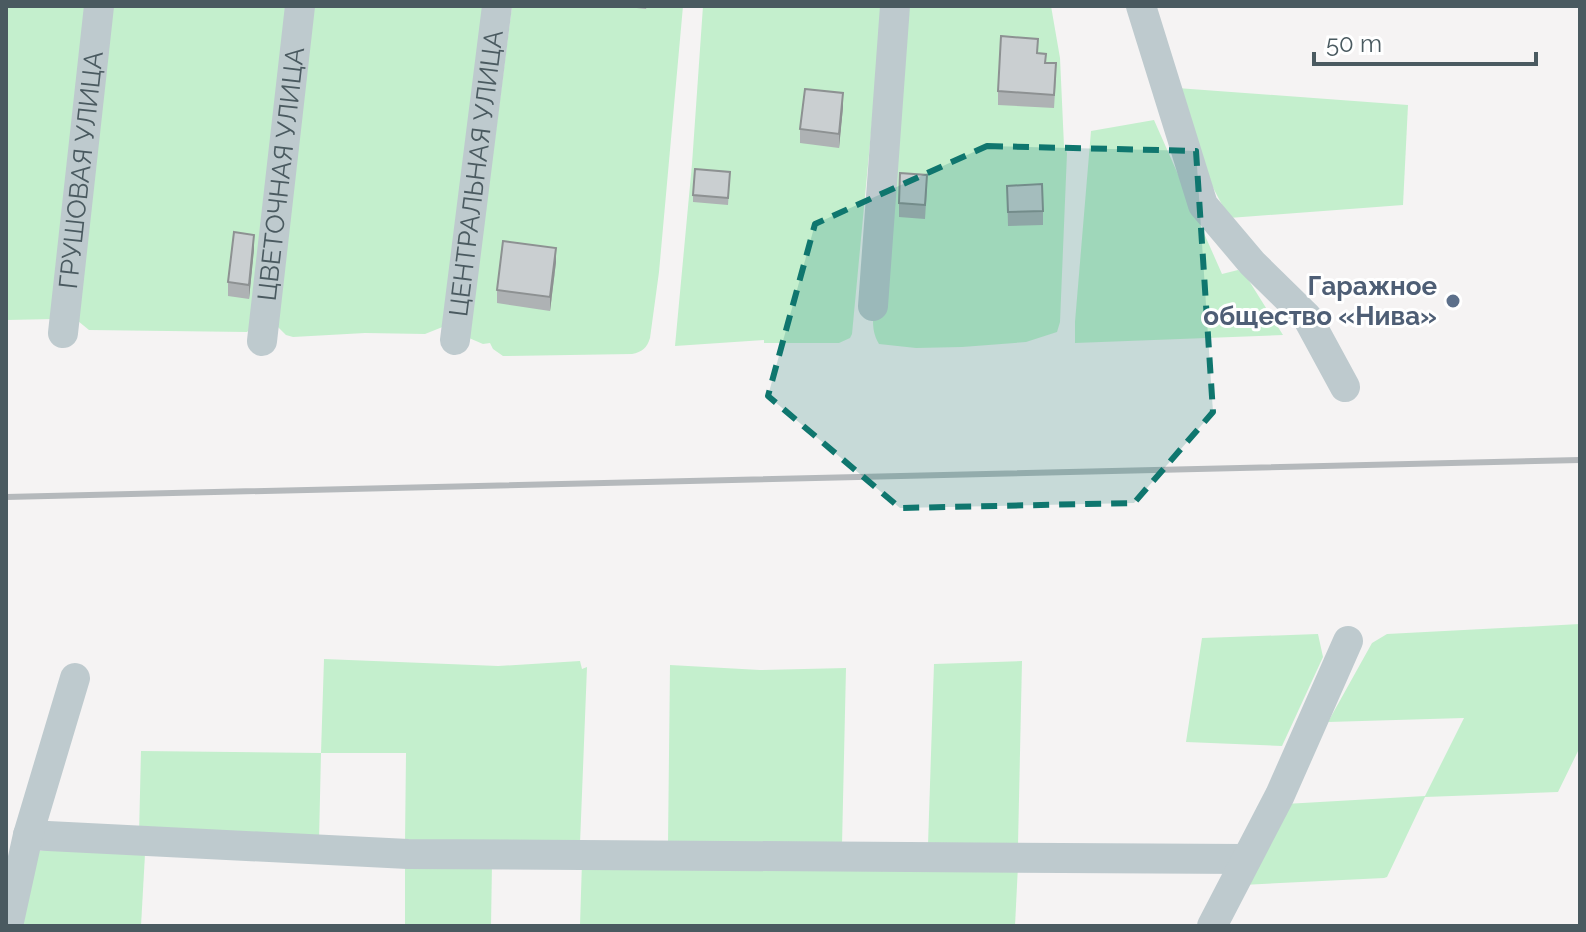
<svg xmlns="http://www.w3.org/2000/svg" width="1586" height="932" font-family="Raleway,sans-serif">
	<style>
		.green { fill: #c4efcd }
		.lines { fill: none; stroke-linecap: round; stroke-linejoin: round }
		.street { stroke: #becace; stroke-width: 30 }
		.rail { stroke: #b5b9bc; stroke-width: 6 }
		.wall { fill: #aeb2b4 }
		.shaded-wall { fill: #8d9192 }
		.building { fill: #cacfd1; stroke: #8d9192; stroke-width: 2 }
		.marked { fill: #0f766e; fill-opacity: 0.2; stroke: #0f766e; stroke-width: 6; stroke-dasharray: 16 10; stroke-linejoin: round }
		.service-dot { fill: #5c6f8a; stroke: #fff; stroke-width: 3 }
		.labels { text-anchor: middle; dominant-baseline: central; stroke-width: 6; stroke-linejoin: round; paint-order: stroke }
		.street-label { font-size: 26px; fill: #4a5a60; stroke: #fff }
		.service-label { font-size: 26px; font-weight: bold; fill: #4e5e75; stroke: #fff; text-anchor: end }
	</style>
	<rect width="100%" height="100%" fill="#f5f3f3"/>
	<!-- green -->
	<g class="green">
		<path d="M 6,6 L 92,6 L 55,319 L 6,320 Z"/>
		<path d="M 112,6 L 291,6 L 257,323 L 247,332 L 89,330 L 78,321 Z"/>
		<path d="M 312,6 L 490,6 L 450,324 L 425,334 L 365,333 L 293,337 L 286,335 L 275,324 Z"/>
		<path d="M 512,6 L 683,6 L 659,272 L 650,338 C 647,348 642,352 632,354 L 503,356 L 493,349 L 490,343 L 483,344 L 469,338 Z"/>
		<path d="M 703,6 L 883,6 L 852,334 L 850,338 L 839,343 L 764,343 L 764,340 L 675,346 L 692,164 Z"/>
		<path d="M 903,6 L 1051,6 L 1060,58 L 1064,146 L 1067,153 L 1060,322 L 1057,332 L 1026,342 L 962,347 L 916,348 L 879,344 C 871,331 873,319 874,304 Z"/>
		<path d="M 1177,88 L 1408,105 L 1403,205 L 1229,218 L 1200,163 Z"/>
		<path d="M 1154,120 L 1222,274 L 1238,270 L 1246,276 L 1283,335 L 1075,343 L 1075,322 L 1091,131 Z"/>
		<path d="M 1580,624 L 1580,747 L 1558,792 L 1425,797 L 1387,877 L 1384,878 L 1242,885 L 1285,804 L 1425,796 L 1464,718 L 1328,722 L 1372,643 L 1387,634 Z"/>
		<path d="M 1318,634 L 1323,657 L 1282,746 L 1186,742 L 1202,638 Z"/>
		<path d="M 324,659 L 498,666 L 580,661 L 582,669 L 587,667 L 580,844 L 405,844 L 406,753 L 321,753 L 319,841 L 139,835 L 141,751 L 321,753 Z"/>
		<path d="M 1022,661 L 1018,845 L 928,845 L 934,664 Z"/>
		<path d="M 670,665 L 760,670 L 846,668 L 842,845 L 668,844 Z"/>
		<path d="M 49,850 L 145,854 L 141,926 L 17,926 L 39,851 Z"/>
		<path d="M 405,861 L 492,862 L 491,926 L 405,926 Z"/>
		<path d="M 582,861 L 1018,865 L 1015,926 L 580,926 Z"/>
	</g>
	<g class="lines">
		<!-- street -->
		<g class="street">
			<path d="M 1141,6 L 1203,205 L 1252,263 L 1307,317 L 1345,387"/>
			<path d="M 873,306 L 895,6"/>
			<path id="s1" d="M 63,333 L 99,6"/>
			<path id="s2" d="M 455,340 L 497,6"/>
			<path id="s3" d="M 262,341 L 300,6"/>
			<path d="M 28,835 L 408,854 L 1245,859"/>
			<path d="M 8,926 L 28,835 L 75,678"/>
			<path d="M 1212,926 L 1280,795 L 1348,641"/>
		</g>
		<!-- rail -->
		<path class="rail" d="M 6,497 L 1580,460"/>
	</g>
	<!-- wall -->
	<g class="wall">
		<path d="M 618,6 L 647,6 L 646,9 Z"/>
		<path d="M 1038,53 L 1056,77 L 1054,108 L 998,105 L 998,91 Z"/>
		<path d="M 843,107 L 839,148 L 800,143 L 800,129 Z"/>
		<path d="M 730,172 L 728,205 L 693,202 L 693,195 Z"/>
		<path d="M 1007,186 L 1043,211 L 1043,225 L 1008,226 Z"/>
		<path d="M 927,188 L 925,219 L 899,217 L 899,203 Z"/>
		<path d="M 254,249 L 249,299 L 228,296 L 228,282 Z"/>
		<path d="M 556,262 L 550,311 L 497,303 L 497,290 Z"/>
	</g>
	<!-- shaded-wall -->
	<g class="shaded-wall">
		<path d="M 843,93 L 843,107 L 839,148 L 839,134 Z"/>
		<path d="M 254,235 L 254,249 L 249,299 L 249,285 Z"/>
		<path d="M 556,248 L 556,262 L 550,311 L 550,297 Z"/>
	</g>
	<!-- building -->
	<g class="building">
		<path d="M 1001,36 L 1038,39 L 1037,53 L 1046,54 L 1045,63 L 1056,63 L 1054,95 L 998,91 Z"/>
		<path d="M 805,89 L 843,93 L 839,134 L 800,129 Z"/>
		<path d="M 695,169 L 730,172 L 728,198 L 693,195 Z"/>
		<path d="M 900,173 L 927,175 L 925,205 L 899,203 Z"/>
		<path d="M 1042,184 L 1043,211 L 1008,212 L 1007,186 Z"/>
		<path d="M 234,232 L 254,235 L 249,285 L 228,282 Z"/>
		<path d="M 503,241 L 556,248 L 550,297 L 497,290 Z"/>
	</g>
	<!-- marked area -->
	<path class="marked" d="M 987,146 L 1196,151 L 1213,412 L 1134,503 L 900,508 L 768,396 L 815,224 Z"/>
	<!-- markers -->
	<circle class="service-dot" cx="1453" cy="301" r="8"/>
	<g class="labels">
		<!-- street labels -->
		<g class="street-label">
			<text stroke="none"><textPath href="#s1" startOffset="164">ГРУШОВАЯ УЛИЦА</textPath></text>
			<text stroke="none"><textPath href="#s2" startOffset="168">ЦЕНТРАЛЬНАЯ УЛИЦА</textPath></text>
			<text stroke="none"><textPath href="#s3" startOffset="168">ЦВЕТОЧНАЯ УЛИЦА</textPath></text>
		</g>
		<!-- service labels -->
		<g class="service-label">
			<text x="1437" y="286">Гаражное<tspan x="1437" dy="30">общество «Нива»</tspan></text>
		</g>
	</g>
	<!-- border -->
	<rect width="1586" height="932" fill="none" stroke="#4a5a60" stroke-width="16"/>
	<!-- scale -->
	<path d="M1314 52v12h222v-12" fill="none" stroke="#4a5a60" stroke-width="4"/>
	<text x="1326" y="52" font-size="24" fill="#4a5a60" stroke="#ffffff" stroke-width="6" paint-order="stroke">50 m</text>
</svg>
